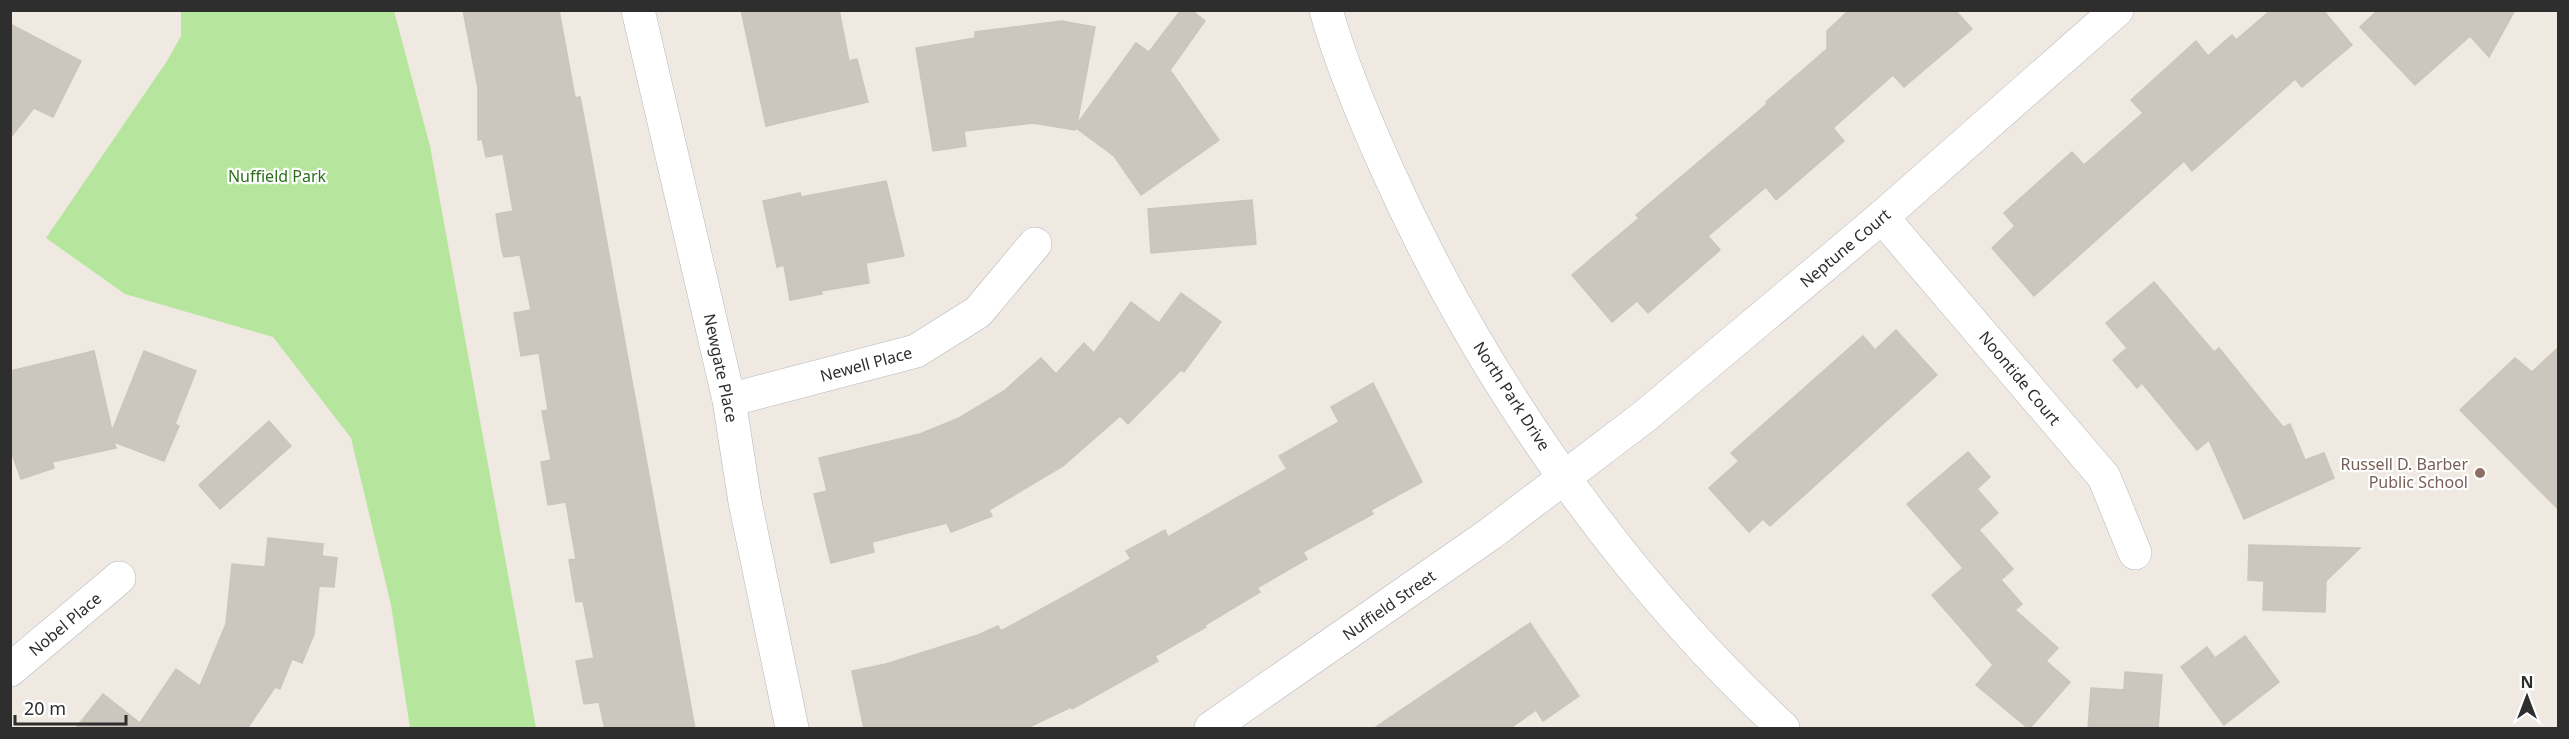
<svg xmlns="http://www.w3.org/2000/svg" width="2569" height="739" font-family="'Noto Sans',sans-serif">
	<style>
		.green { fill: #b6e59e }
		.building { fill: #cbc7bf; stroke: #cbc5ba; stroke-width: 1.5 }
		.lines { fill: none; stroke-linecap: round; stroke-linejoin: round }
		.minor-casing { stroke: #b4b7c1; stroke-width: 34 }
		.secondary-casing { stroke: #b4b7c1; stroke-width: 34 }
		.minor { stroke: #fff; stroke-width: 33 }
		.secondary { stroke: #fff; stroke-width: 33 }
		.education-dot { fill: #8d6e63; stroke: #fff; stroke-width: 2 }
		.labels { text-anchor: middle; dominant-baseline: central; stroke-width: 4.5; stroke-linejoin: round; paint-order: stroke }
		.park-label { font-size: 16px; fill: #2c6e1b; stroke: #fff }
		.street-label { font-size: 16px; fill: #2e2e2e; stroke: #fff }
		.education-label { font-size: 16px; fill: #785e54; stroke: #fff; text-anchor: end }
	</style>
	<rect width="100%" height="100%" fill="#efe9e1"/>
	<!-- green -->
	<path class="green" d="M 181,11 L 394,11 L 430,146 L 536,728 L 410,728 L 391,605 L 351,438 L 273,337 L 125,294 L 46,238 L 167,61 L 181,36 Z"/>
	<!-- building -->
	<g class="building">
		<path d="M 463,10 L 559,10 L 575,98 L 580,97 L 591,155 L 695,729 L 605,729 L 599,702 L 584,704 L 576,661 L 594,658 L 583,601 L 576,602 L 569,560 L 576,559 L 566,502 L 548,505 L 541,462 L 551,460 L 542,411 L 548,410 L 539,353 L 521,356 L 514,313 L 531,310 L 520,255 L 504,257 L 502,251 L 496,214 L 513,211 L 503,154 L 486,157 L 482,139 L 478,140 L 478,88 Z"/>
		<path d="M 741,10 L 839,10 L 849,61 L 857,59 L 868,102 L 766,126 Z"/>
		<path d="M 1181,10 L 1191,10 L 1205,21 L 1170,70 L 1219,140 L 1141,195 L 1114,156 L 1076,128 L 1075,130 L 1033,123 L 964,131 L 966,146 L 933,151 L 916,48 L 975,38 L 975,32 L 1062,21 L 1095,27 L 1077,124 L 1136,43 L 1149,52 Z"/>
		<path d="M 1849,10 L 1955,10 L 1972,29 L 1904,87 L 1893,75 L 1833,128 L 1844,141 L 1776,200 L 1766,187 L 1708,236 L 1720,250 L 1648,313 L 1637,301 L 1612,322 L 1572,275 L 1639,218 L 1636,215 L 1767,104 L 1766,102 L 1827,49 L 1827,31 Z"/>
		<path d="M 2271,10 L 2323,10 L 2352,45 L 2302,87 L 2295,79 L 2192,171 L 2184,161 L 2034,296 L 1992,248 L 2015,226 L 2004,213 L 2072,152 L 2084,165 L 2143,113 L 2131,100 L 2196,41 L 2208,56 L 2232,35 L 2236,40 Z"/>
		<path d="M 2378,10 L 2515,10 L 2489,57 L 2470,36 L 2415,85 L 2360,27 Z"/>
		<path d="M 10,24 L 81,61 L 53,117 L 34,108 L 10,138 Z"/>
		<path d="M 886,181 L 904,256 L 866,263 L 869,283 L 821,291 L 822,294 L 790,300 L 784,265 L 777,267 L 763,201 L 800,193 L 801,197 Z"/>
		<path d="M 1252,200 L 1256,244 L 1151,253 L 1148,209 Z"/>
		<path d="M 2154,282 L 2214,352 L 2219,348 L 2283,427 L 2290,424 L 2305,460 L 2324,453 L 2334,478 L 2244,519 L 2209,440 L 2197,450 L 2142,383 L 2137,388 L 2113,360 L 2127,348 L 2106,323 Z"/>
		<path d="M 1181,293 L 1221,322 L 1184,372 L 1181,370 L 1128,424 L 1120,416 L 1063,466 L 989,510 L 992,516 L 951,532 L 947,523 L 872,542 L 874,552 L 831,563 L 814,494 L 827,491 L 819,458 L 920,434 L 959,418 L 1004,391 L 1041,358 L 1056,374 L 1084,343 L 1094,353 L 1131,302 L 1159,323 Z"/>
		<path d="M 1896,330 L 1937,375 L 1770,526 L 1763,519 L 1749,532 L 1709,488 L 1739,461 L 1731,453 L 1863,336 L 1875,350 Z"/>
		<path d="M 2559,347 L 2559,510 L 2460,410 L 2515,358 L 2532,372 Z"/>
		<path d="M 94,351 L 112,431 L 144,351 L 196,371 L 175,424 L 179,426 L 164,461 L 114,442 L 116,448 L 52,462 L 54,468 L 21,479 L 10,448 L 10,371 Z"/>
		<path d="M 1373,383 L 1422,482 L 1371,510 L 1373,514 L 1303,552 L 1307,559 L 1257,588 L 1260,592 L 1205,625 L 1206,627 L 1155,656 L 1158,661 L 1072,709 L 1071,707 L 1025,729 L 864,729 L 852,671 L 886,664 L 978,635 L 998,626 L 1001,631 L 1069,594 L 1131,559 L 1126,551 L 1165,530 L 1168,537 L 1287,469 L 1279,456 L 1339,422 L 1331,407 Z"/>
		<path d="M 269,421 L 291,446 L 220,509 L 199,485 Z"/>
		<path d="M 1968,452 L 1990,477 L 1977,489 L 1998,513 L 1979,530 L 2013,569 L 2001,580 L 2022,604 L 2015,610 L 2058,648 L 2046,661 L 2070,682 L 2029,729 L 1976,685 L 1993,665 L 1932,595 L 1963,568 L 1907,504 Z"/>
		<path d="M 268,538 L 323,544 L 322,556 L 337,558 L 334,587 L 319,586 L 314,634 L 302,663 L 292,659 L 280,689 L 275,687 L 247,729 L 75,729 L 103,694 L 140,723 L 176,669 L 200,686 L 226,624 L 232,564 L 265,567 Z"/>
		<path d="M 2249,545 L 2360,548 L 2326,581 L 2325,612 L 2263,610 L 2264,581 L 2248,580 Z"/>
		<path d="M 1530,623 L 1579,696 L 1543,721 L 1536,710 L 1509,729 L 1373,729 Z"/>
		<path d="M 2245,636 L 2279,682 L 2224,725 L 2181,667 L 2207,647 L 2215,658 Z"/>
		<path d="M 2125,672 L 2162,675 L 2158,729 L 2088,729 L 2091,688 L 2124,690 Z"/>
	</g>
	<g class="lines">
		<!-- minor casing -->
		<g class="minor-casing">
			<g id="minor">
				<path d="M 638,10 L 729,400 L 745,502 L 792,728"/>
				<path d="M 1882,217 L 2104,477 L 2135,553"/>
				<path d="M 729,400 L 916,351 L 978,312 L 1035,244"/>
				<path d="M 10,670 L 119,578"/>
				<path d="M 1211,728 L 1490,534 L 1645,416 L 1882,217 L 2117,10"/>
			</g>
		</g>
		<!-- secondary casing -->
		<g class="secondary-casing">
			<path id="secondary" d="M 1326,10 C 1341,64 1363,116 1386,167 C 1478,373 1617,574 1783,728"/>
		</g>
		<!-- minor -->
		<use href="#minor" class="minor"/>
		<!-- secondary -->
		<use href="#secondary" class="secondary"/>
	</g>
	<!-- markers -->
	<circle class="education-dot" cx="2480" cy="473" r="6"/>
	<g class="labels">
		<!-- park labels -->
		<g class="park-label">
			<text x="277" y="176">Nuffield Park</text>
		</g>
		<!-- street labels -->
		<g class="street-label">
			<text transform="translate(1845 248) rotate(-40)">Neptune Court</text>
			<text transform="translate(866 364) rotate(-15)">Newell Place</text>
			<text transform="translate(721 368) rotate(78)">Newgate Place</text>
			<text transform="translate(2020 378) rotate(50)">Noontide Court</text>
			<text transform="translate(1512 396) rotate(57)">North Park Drive</text>
			<text transform="translate(1389 605) rotate(-35)">Nuffield Street</text>
			<text transform="translate(65 624) rotate(-40)">Nobel Place</text>
		</g>
		<!-- education labels -->
		<g class="education-label">
			<text x="2468" y="464">Russell D. Barber<tspan x="2468" dy="18">Public School</tspan></text>
		</g>
	</g>
	<!-- border -->
	<rect width="2569" height="739" fill="none" stroke="#2e2e2e" stroke-width="24"/>
	<!-- north arrow -->
	<g transform="translate(2527 697)" stroke="#ffffff" stroke-width="4.5" paint-order="stroke">
	<path d="M0-4.5L10 22L0 15L-10 22Z" fill="#2e2e2e"/>
	<text y="-9" font-size="16" font-weight="bold" text-anchor="middle" fill="#2e2e2e">N</text>
	</g>
	<!-- scale -->
	<path d="M15 715v9h111v-9" fill="none" stroke="#2e2e2e" stroke-width="3"/>
	<text x="24" y="715" font-size="18" fill="#2e2e2e" stroke="#ffffff" stroke-width="4.5" paint-order="stroke">20 m</text>
</svg>
